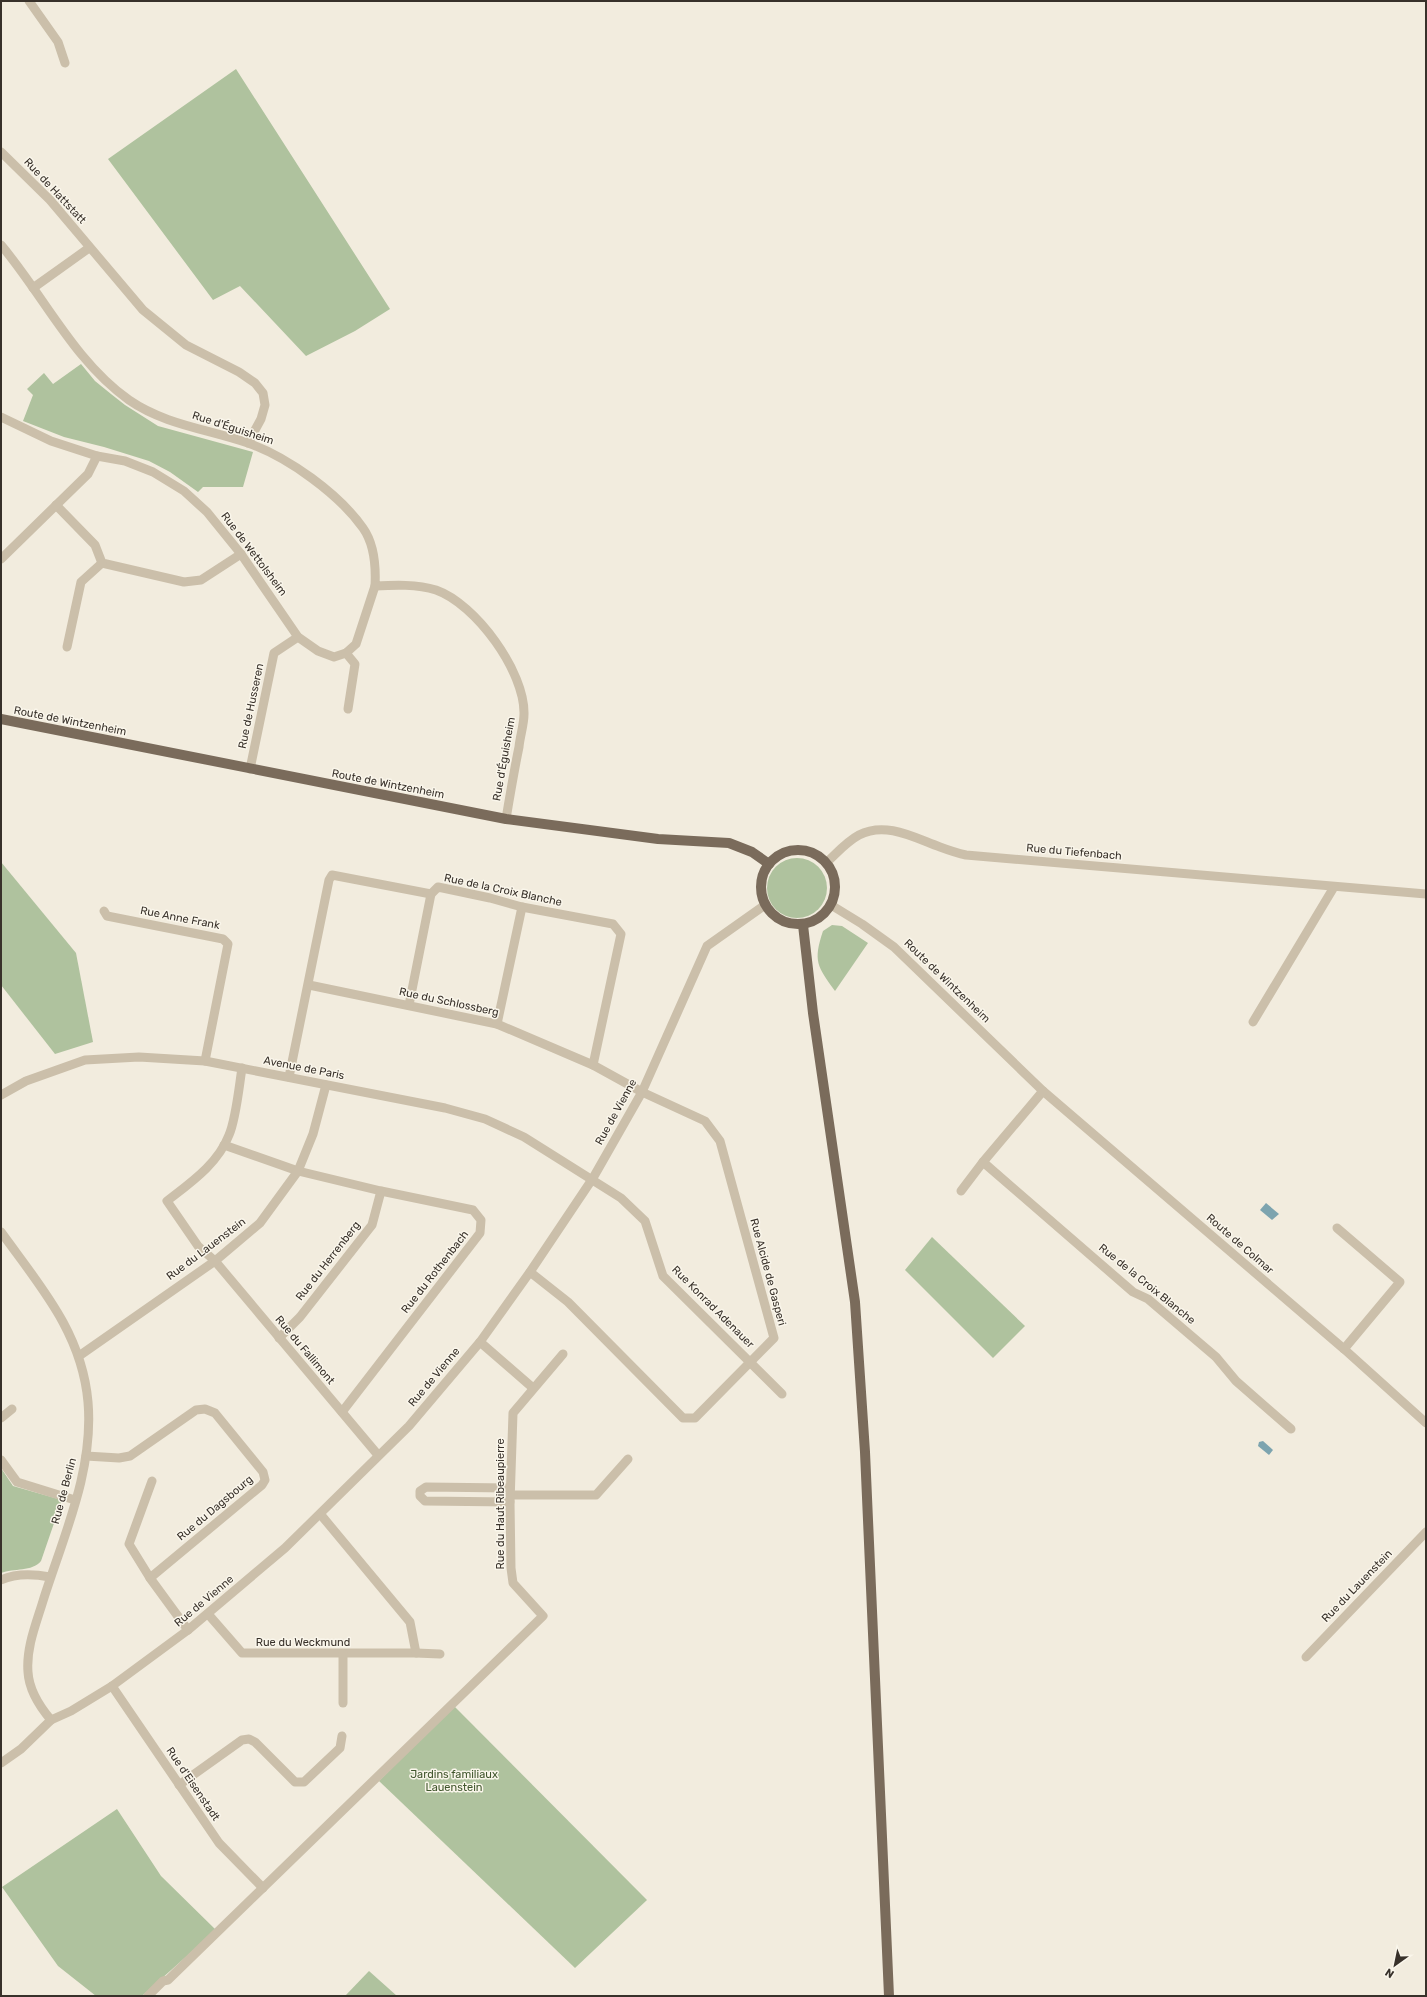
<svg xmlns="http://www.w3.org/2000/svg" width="1427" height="1997" font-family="Rubik,sans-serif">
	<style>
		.green { fill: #afc29e }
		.water { fill: #7da4af }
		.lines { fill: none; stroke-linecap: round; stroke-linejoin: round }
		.minor { stroke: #cbbfaa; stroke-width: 9 }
		.major { stroke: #7a6b5b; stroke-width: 10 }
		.labels { text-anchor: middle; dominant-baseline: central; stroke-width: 3; stroke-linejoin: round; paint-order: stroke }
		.street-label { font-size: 11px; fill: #38312a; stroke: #faf6eb }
		.park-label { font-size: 11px; fill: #40562d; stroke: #faf6eb }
	</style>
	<rect width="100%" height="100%" fill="#f2ecde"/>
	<!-- green -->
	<g class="green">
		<path d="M 236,69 L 390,309 L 355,331 L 306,356 L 240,286 L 213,300 L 108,159 Z"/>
		<path d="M 81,364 L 95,381 L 111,394 L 125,405 L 158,426 L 253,452 L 243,487 L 203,487 L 198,492 L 170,472 L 149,461 L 104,447 L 64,437 L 23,421 L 33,395 L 27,389 L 44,373 L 53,384 Z"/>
		<circle cx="797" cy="888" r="30"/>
		<path d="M 1,862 L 76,953 L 93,1042 L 55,1054 L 1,985 Z"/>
		<path d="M 832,925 L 842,926 L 868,943 L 835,991 C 817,966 813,961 823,931 Z"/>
		<path d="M 932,1237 L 1025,1326 L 993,1358 L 905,1270 Z"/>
		<path d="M 1,1468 L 13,1486 L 62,1500 L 41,1561 C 32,1572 14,1568 1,1573 Z"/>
		<path d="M 454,1706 L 647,1900 L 575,1968 L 379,1781 Z"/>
		<path d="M 117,1809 L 161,1876 L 216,1930 L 142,1996 L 96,1996 L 58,1966 L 2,1887 Z"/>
		<path d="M 369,1971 L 397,1996 L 345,1996 Z"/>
	</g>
	<!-- water -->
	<g class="water">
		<path d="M 1266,1203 L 1279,1214 L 1272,1220 L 1260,1210 Z"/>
		<path d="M 1263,1441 L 1273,1450 L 1269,1455 L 1258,1446 L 1259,1442 Z"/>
	</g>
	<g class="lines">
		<!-- minor -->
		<g class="minor">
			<path d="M 29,1 L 58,42 L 65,63"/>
			<path d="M 1,152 L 50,200 L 143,310 L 186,345 L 239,372 L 255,383 L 263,393 L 265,405 L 261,419 L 248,443"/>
			<path d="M 1,245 C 44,296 74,361 129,400 C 165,425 208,429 248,443 C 288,457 339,494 363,528 C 375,545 376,567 375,586 C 394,585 417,584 436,590 C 476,604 525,672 524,714 C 524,725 520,736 519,747 C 514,771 510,795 506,819"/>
			<path d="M 33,288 L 89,248"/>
			<path d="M 1,417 L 51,441 L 97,456 L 125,461 L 153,472 L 184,491 L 207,512 L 241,554 L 298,637 L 318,651 L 334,657 L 346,653 L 356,644 L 375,586"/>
			<path d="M 56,505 L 95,545 L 102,563 L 184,582 L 201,580 L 241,554"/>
			<path d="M 1,559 L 88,474 L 97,456"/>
			<path d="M 67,647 L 81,582 L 102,563"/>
			<path d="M 346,653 L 355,664 L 348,709"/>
			<path d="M 250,769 L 274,653 L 298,637"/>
			<path d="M 826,863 C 837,853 846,842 859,835 C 886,821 915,838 940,847 C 948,850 957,853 966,855 L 1426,894"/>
			<path d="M 831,905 L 862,924 L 894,947 L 1043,1091 L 1344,1349 L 1426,1423"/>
			<path d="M 104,911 L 107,916 L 223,939 L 228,944 L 205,1061"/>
			<path d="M 309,985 L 497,1024 L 593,1065 L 642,1092 L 705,1121 L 720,1141 L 774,1338 L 695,1418 L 683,1418 L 568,1302 L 530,1272"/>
			<path d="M 409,1005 L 431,894"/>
			<path d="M 1253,1022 L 1334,887"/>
			<path d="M 497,1024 L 522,907"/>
			<path d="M 242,1068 C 239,1087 236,1119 229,1135 C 218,1164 190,1183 167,1201 L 198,1246 L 215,1261 L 378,1455"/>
			<path d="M 289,1077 L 329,880 L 332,875 L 431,894 L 438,887 L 490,898 L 522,907 L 613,924 L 621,934 L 593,1065"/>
			<path d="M 1043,1091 L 983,1162 L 1133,1292 L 1148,1299 L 1216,1357 L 1236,1381 L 1291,1429"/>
			<path d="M 1,1095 L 26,1081 L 85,1060 L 139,1057 L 205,1061 L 445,1108 L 485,1119 L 524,1137 L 621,1198 L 645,1221 L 663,1276 L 782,1394"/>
			<path d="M 224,1145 L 298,1171 L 381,1191 L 473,1210 L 481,1220 L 480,1233 L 342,1412"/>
			<path d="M 961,1191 L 983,1162"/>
			<path d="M 1337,1228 L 1400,1282 L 1344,1349"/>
			<path d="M 1,1232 C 40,1286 82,1333 88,1402 C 94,1471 63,1537 43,1601 C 36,1624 26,1648 28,1672 C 29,1690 40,1707 51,1720"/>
			<path d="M 279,1338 L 300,1317 L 372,1225 L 381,1191"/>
			<path d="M 480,1342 L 533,1388"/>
			<path d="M 79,1356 L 215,1261 L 260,1223 L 298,1171 L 313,1134 L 326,1085"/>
			<path d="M 1,1418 L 12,1409"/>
			<path d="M 86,1456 L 119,1458 L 130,1456 L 196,1410 L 205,1409 L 215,1413 L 263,1472 L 265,1480 L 262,1485 L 150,1578 L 188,1630"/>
			<path d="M 1,1460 L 17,1482 L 75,1500"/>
			<path d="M 510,1495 L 596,1495 L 628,1459"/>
			<path d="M 510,1502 L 425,1501 L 420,1496 L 420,1491 L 426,1487 L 510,1488"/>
			<path d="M 150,1578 L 129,1544 L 152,1481"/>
			<path d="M 1,1580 C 16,1573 34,1574 50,1577"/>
			<path d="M 208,1614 L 242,1653 L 416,1653 L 410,1622 L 321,1515"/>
			<path d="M 416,1653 L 440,1654"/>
			<path d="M 343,1654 L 343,1703"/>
			<path d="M 1306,1657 L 1426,1532"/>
			<path d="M 112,1686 L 219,1843 L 263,1888"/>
			<path d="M 1,1763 L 21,1749 L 51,1720 L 71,1711 L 112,1686 L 188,1630 L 285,1548 L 409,1426 L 480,1342 L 530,1272 L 593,1178 L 642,1092 L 707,946 L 765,905"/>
			<path d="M 179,1785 L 242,1740 L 249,1739 L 255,1742 L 295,1782 L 304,1782 L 340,1748 L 342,1736"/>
			<path d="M 148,1996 L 163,1981 L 168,1980 L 543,1616 L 513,1583 L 511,1568 L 510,1502 L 513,1413 L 563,1354"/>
		</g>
		<!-- major -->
		<g class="major">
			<path d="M 1,719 L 506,819 L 658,839 L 729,843 L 752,852 L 769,864"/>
			<circle cx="798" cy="887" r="37"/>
			<path d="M 803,925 L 813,1013 L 855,1302 L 865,1452 L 889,1996"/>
		</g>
	</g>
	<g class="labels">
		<!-- street labels -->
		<g class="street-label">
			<text transform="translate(55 191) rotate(47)">Rue de Hattstatt</text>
			<text transform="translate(233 428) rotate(18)">Rue d'Éguisheim</text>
			<text transform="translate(254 554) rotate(53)">Rue de Wettolsheim</text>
			<text transform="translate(251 706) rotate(-78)">Rue de Husseren</text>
			<text transform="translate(70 721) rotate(11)">Route de Wintzenheim</text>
			<text transform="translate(504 759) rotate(-80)">Rue d'Éguisheim</text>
			<text transform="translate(388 784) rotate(11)">Route de Wintzenheim</text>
			<text transform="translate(1074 852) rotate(5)">Rue du Tiefenbach</text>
			<text transform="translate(503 890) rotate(12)">Rue de la Croix Blanche</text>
			<text transform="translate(180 918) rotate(11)">Rue Anne Frank</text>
			<text transform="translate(947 981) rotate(44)">Route de Wintzenheim</text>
			<text transform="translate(449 1002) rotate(12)">Rue du Schlossberg</text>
			<text transform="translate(304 1068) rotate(11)">Avenue de Paris</text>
			<text transform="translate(616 1112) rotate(-61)">Rue de Vienne</text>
			<text transform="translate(1240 1244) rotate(41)">Route de Colmar</text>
			<text transform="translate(206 1249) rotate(-37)">Rue du Lauenstein</text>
			<text transform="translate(328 1261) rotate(-52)">Rue du Herrenberg</text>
			<text transform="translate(435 1272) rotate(-52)">Rue du Rothenbach</text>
			<text transform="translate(768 1272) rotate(75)">Rue Alcide de Gasperi</text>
			<text transform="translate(1147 1284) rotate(39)">Rue de la Croix Blanche</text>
			<text transform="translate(713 1307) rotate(45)">Rue Konrad Adenauer</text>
			<text transform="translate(305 1350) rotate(50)">Rue du Fallimont</text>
			<text transform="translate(434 1377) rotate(-50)">Rue de Vienne</text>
			<text transform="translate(64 1491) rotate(-75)">Rue de Berlin</text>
			<text transform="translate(500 1504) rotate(-90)">Rue du Haut Ribeaupierre</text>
			<text transform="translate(215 1508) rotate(-40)">Rue du Dagsbourg</text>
			<text transform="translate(1357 1586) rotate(-46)">Rue du Lauenstein</text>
			<text transform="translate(204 1601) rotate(-40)">Rue de Vienne</text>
			<text x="303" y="1642">Rue du Weckmund</text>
			<text transform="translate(193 1784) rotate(56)">Rue d'Eisenstadt</text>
		</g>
		<!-- park labels -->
		<g class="park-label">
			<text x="454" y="1774">Jardins familiaux<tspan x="454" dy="13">Lauenstein</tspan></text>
		</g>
	</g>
	<!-- border -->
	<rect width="1427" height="1997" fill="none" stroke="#38312a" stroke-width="4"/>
	<!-- north arrow -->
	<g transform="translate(1395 1965) rotate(213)" stroke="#faf6eb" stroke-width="3" paint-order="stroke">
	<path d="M0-3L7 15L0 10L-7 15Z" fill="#38312a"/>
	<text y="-6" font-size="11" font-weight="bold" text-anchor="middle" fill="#38312a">N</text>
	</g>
</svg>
